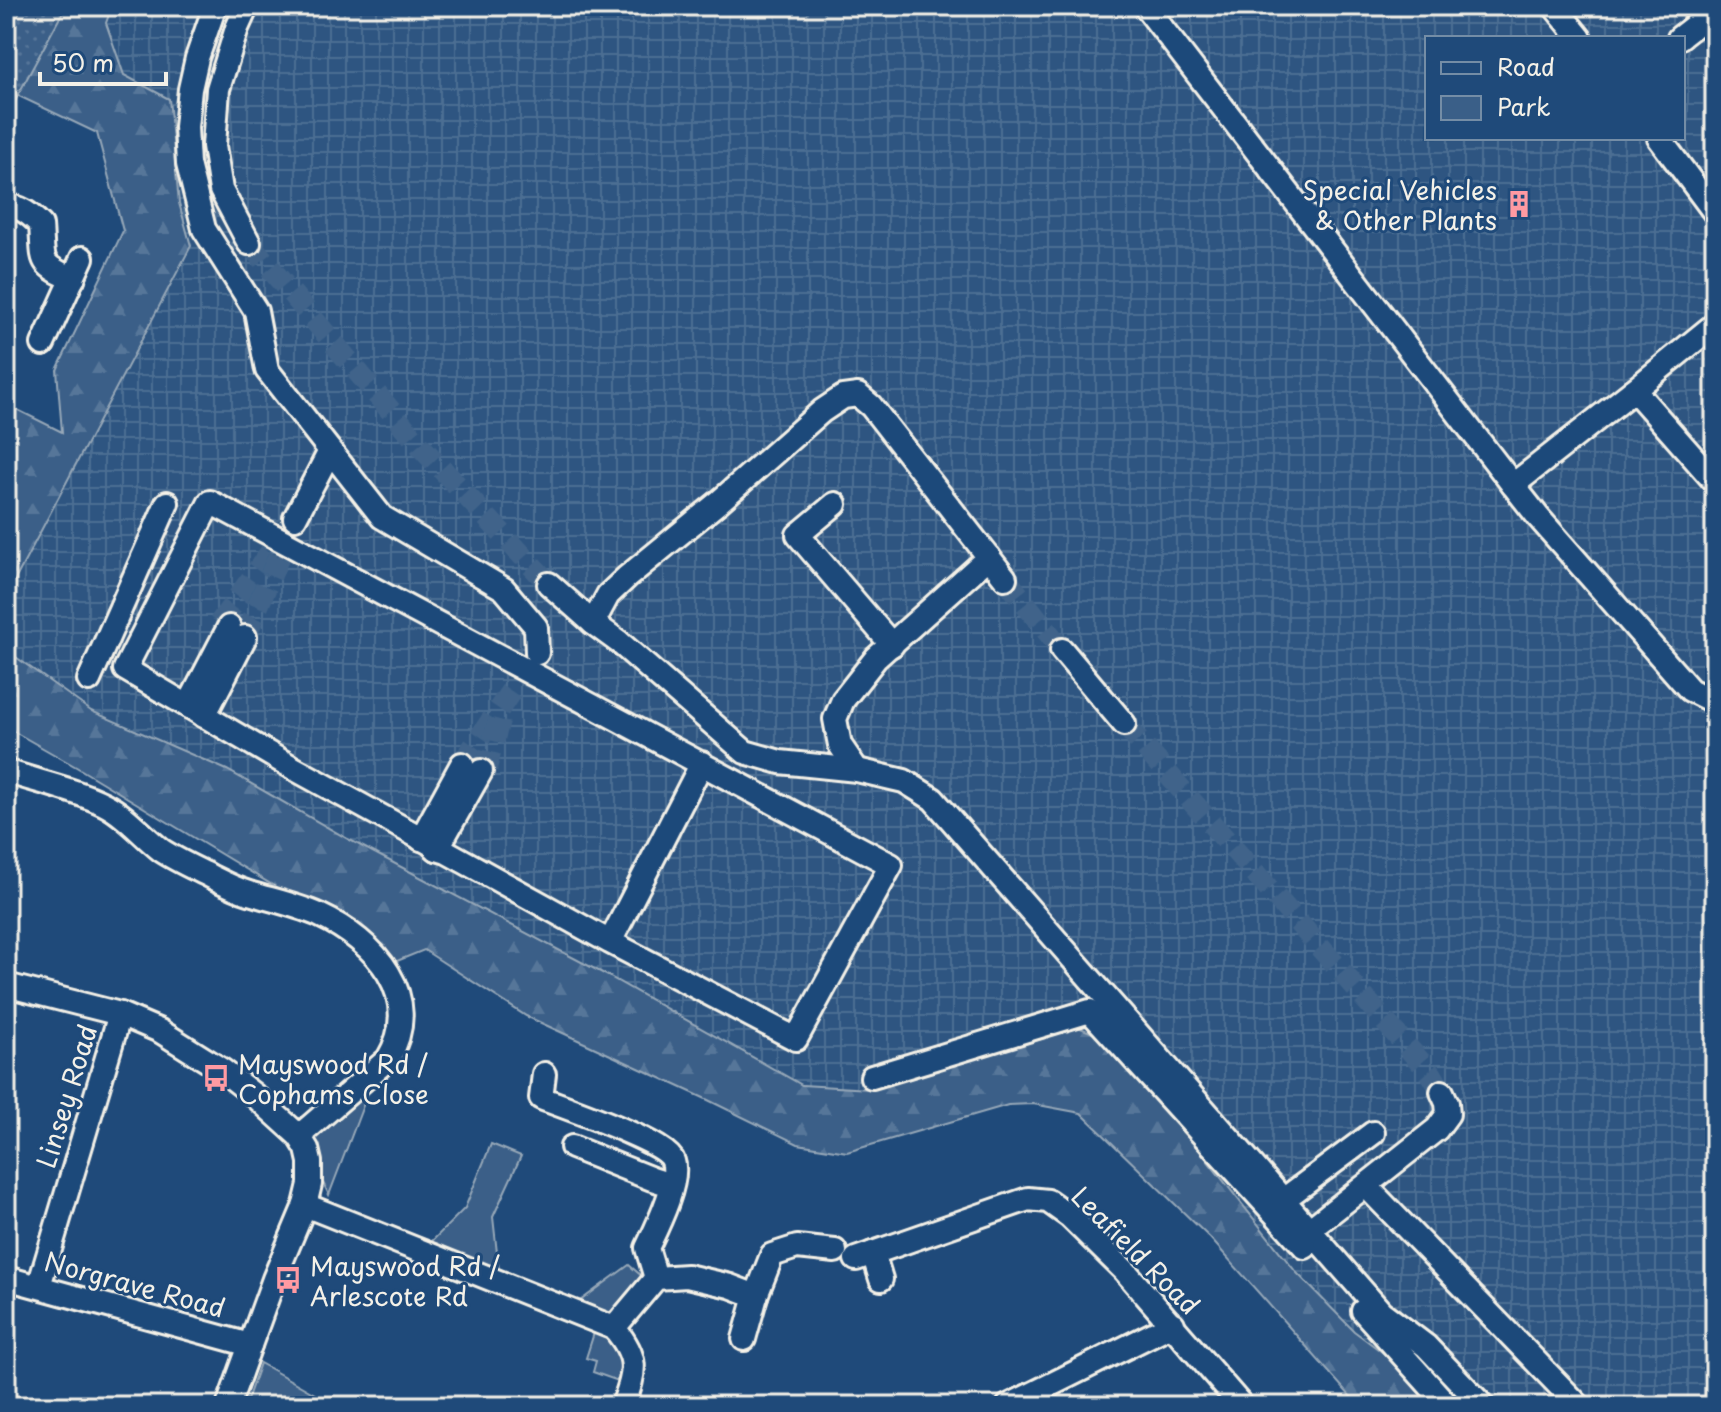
<svg xmlns="http://www.w3.org/2000/svg" width="1721" height="1412" font-family="'Playpen Sans',sans-serif">
	<style>
		.industrial { fill: url(#industrial-grid); fill-rule: evenodd }
		.green { fill: #3a5f88; stroke: #97a8b8; stroke-width: 2 }
		.forest { fill: url(#forest-firs); stroke: #97a8b8; stroke-width: 2 }
		.park { fill: url(#park-dots); stroke: #97a8b8; stroke-width: 2 }
		.lines { fill: none; stroke-linecap: round; stroke-linejoin: round }
		.minor-tunnel { stroke: #3f638a; stroke-width: 22; stroke-dasharray: 22 11; stroke-linecap: butt }
		.minor-casing { stroke: #f4f1e8; stroke-width: 28 }
		.minor { stroke: #1f4a7a; stroke-width: 22 }
		.labels { text-anchor: middle; dominant-baseline: central; stroke-width: 6; stroke-linejoin: round; paint-order: stroke }
		.poi-label { font-size: 26px; fill: #f4f1e8; stroke: #1f4a7a; text-anchor: start }
		.street-label { font-size: 26px; fill: #f4f1e8; stroke: #1f4a7a }
	</style>
	<defs>
		<pattern id="industrial-grid" width="8" height="8" patternUnits="userSpaceOnUse" patternTransform="scale(2)"><rect width="8" height="8" fill="#2d5581"/><path d="M0 4h8M4 0v8" fill="none" stroke="#4c6e93"/></pattern>
		<pattern id="forest-firs" width="22" height="20" patternUnits="userSpaceOnUse" patternTransform="scale(2)"><rect width="22" height="20" fill="#3a5f88"/><path d="M5 1l3.5 6h-7zM16 11l3.5 6h-7z" fill="#577699"/></pattern>
		<pattern id="park-dots" width="8" height="8" patternUnits="userSpaceOnUse" patternTransform="scale(2)"><rect width="8" height="8" fill="#3a5f88"/><path d="M2 2h.1M6 6h.1" fill="none" stroke="#577699" stroke-width="1.8" stroke-linecap="round"/></pattern>
	</defs>
	<rect width="100%" height="100%" fill="#1f4a7a"/>
	<filter id="ink" filterUnits="userSpaceOnUse"><feTurbulence type="fractalNoise" baseFrequency=".0125" numOctaves="2"/><feDisplacementMap in="SourceGraphic" scale="16" xChannelSelector="R" yChannelSelector="G"/><feConvolveMatrix kernelMatrix="1 2 1 2 8 2 1 2 1" color-interpolation-filters="sRGB"/></filter>
	<g filter="url(#ink)">
		<!-- industrial -->
		<path class="industrial" d="M 66,6 L 1715,6 L 1715,1406 L 1377,1406 L 1066,1086 L 848,1137 L 6,721 L 6,511 L 47,435 L 41,422 L 62,432 L 57,370 L 123,231 L 97,133 L 18,95 ZM 1427,38 L 1683,38 L 1683,138 L 1427,138 Z"/>
		<!-- green -->
		<g class="green">
			<path d="M 372,1082 L 329,1195 L 318,1172 L 312,1135 Z"/>
			<path d="M 491,1144 L 521,1156 L 493,1217 L 499,1271 L 429,1244 L 465,1208 Z"/>
			<path d="M 629,1265 L 644,1278 L 614,1316 L 576,1304 Z"/>
			<path d="M 594,1333 L 614,1337 L 624,1352 L 621,1382 L 593,1372 L 596,1361 L 586,1358 Z"/>
			<path d="M 260,1363 L 336,1406 L 245,1406 Z"/>
		</g>
		<!-- forest -->
		<g class="forest">
			<path d="M 30,6 L 112,6 L 106,23 L 124,75 L 169,99 L 179,203 L 191,246 L 6,597 L 6,404 L 62,432 L 57,370 L 123,231 L 97,133 L 6,90 Z"/>
			<path d="M 6,650 L 91,711 L 227,770 L 348,839 L 610,977 L 802,1085 L 870,1089 L 942,1066 L 1038,1040 L 1078,1027 L 1098,1035 L 1179,1125 L 1296,1272 L 1354,1331 L 1398,1364 L 1434,1406 L 1359,1406 L 1210,1238 L 1081,1113 L 1033,1104 L 1008,1105 L 847,1152 L 798,1144 L 706,1099 L 526,1016 L 424,950 L 392,963 L 342,919 L 284,892 L 78,768 L 6,727 Z"/>
		</g>
		<!-- park -->
		<path class="park" d="M 6,6 L 66,6 L 18,95 L 6,122 Z"/>
		<g class="lines">
			<!-- minor-tunnel -->
			<g class="minor-tunnel">
				<path d="M 249,243 L 422,448 L 549,584"/>
				<path d="M 1005,578 L 1062,650"/>
				<path d="M 219,624 L 295,518"/>
				<path d="M 245,637 L 279,556"/>
				<path d="M 1124,724 L 1432,1075 L 1442,1092"/>
				<path d="M 462,764 L 536,654"/>
				<path d="M 487,773 L 486,768 L 500,717"/>
			</g>
			<!-- minor casing -->
			<g class="minor-casing">
				<g id="minor">
					<path d="M 215,6 L 197,58 L 190,89 L 186,127 L 188,164 L 204,229 L 256,311 L 267,370 L 382,517 L 504,589 L 536,627 L 537,653"/>
					<path d="M 247,6 L 237,28 L 218,89 L 214,146 L 221,190 L 249,243"/>
					<path d="M 1145,6 L 1513,485 L 1634,390 L 1715,482"/>
					<path d="M 1554,6 L 1580,38"/>
					<path d="M 1679,38 L 1715,10"/>
					<path d="M 1659,138 L 1715,213"/>
					<path d="M 6,206 C 21,206 31,215 41,225 C 44,262 37,263 73,279"/>
					<path d="M 43,344 L 82,258"/>
					<path d="M 1634,390 L 1715,324"/>
					<path d="M 1513,485 L 1539,518 L 1690,690 L 1708,699 L 1715,699"/>
					<path d="M 835,504 L 798,535 L 892,645"/>
					<path d="M 295,518 L 330,451"/>
					<path d="M 549,584 L 593,623 L 619,642 L 745,752 L 780,762 L 857,770 L 904,781 L 933,799 L 1381,1312 L 1426,1346 L 1483,1406"/>
					<path d="M 593,623 L 608,595 L 627,577 L 720,501 L 822,411 L 843,397 L 858,395 L 871,406 L 1005,578"/>
					<path d="M 1062,650 L 1124,724"/>
					<path d="M 89,680 L 167,503"/>
					<path d="M 188,706 L 229,627"/>
					<path d="M 204,716 L 245,637"/>
					<path d="M 857,770 L 840,745 L 835,719 L 843,700 L 876,658 L 989,557"/>
					<path d="M 6,771 C 38,782 74,789 104,804 C 126,815 142,835 161,850 C 176,860 194,868 210,876 C 222,882 235,889 249,893 C 272,900 296,905 319,915 C 375,941 425,996 388,1059 L 299,1136"/>
					<path d="M 421,839 L 462,764"/>
					<path d="M 437,849 L 481,771"/>
					<path d="M 610,942 L 447,852 L 437,849 L 430,843 L 295,769 L 125,669 L 210,502 L 891,865 L 796,1039 L 610,942 L 702,763"/>
					<path d="M 6,985 L 120,1014 L 160,1031 L 222,1070 L 254,1095 L 299,1136 L 307,1149 L 310,1162 L 310,1184 L 305,1205 L 274,1279 L 228,1406"/>
					<path d="M 544,1074 L 541,1098 C 564,1107 667,1142 673,1161 C 680,1182 656,1229 647,1248 L 656,1278"/>
					<path d="M 872,1077 L 1090,1011 L 1305,1247"/>
					<path d="M 572,1147 L 652,1179 L 671,1185"/>
					<path d="M 1366,1186 L 1579,1406"/>
					<path d="M 1283,1200 L 1373,1133"/>
					<path d="M 305,1205 L 614,1328 C 640,1359 635,1371 623,1406"/>
					<path d="M 1309,1230 L 1437,1129 L 1448,1114 L 1447,1103 L 1442,1092"/>
					<path d="M 873,1253 L 881,1279"/>
					<path d="M 856,1259 L 1028,1199 L 1048,1201 L 1069,1216 L 1125,1271 L 1242,1406"/>
					<path d="M 6,1278 L 250,1345"/>
					<path d="M 39,1286 L 120,1014"/>
					<path d="M 1363,1311 L 1448,1406"/>
					<path d="M 614,1328 L 656,1278 L 687,1276 L 730,1286 L 756,1296 L 772,1255 L 797,1247 L 835,1251"/>
					<path d="M 744,1339 L 756,1296"/>
					<path d="M 1008,1406 L 1173,1324"/>
				</g>
			</g>
			<!-- minor -->
			<use href="#minor" class="minor"/>
		</g>
	</g>
	<!-- icons -->
	<defs>
		<g id="building-bare" transform="scale(2.16)"><path d="M-4-6H4V6H1V3H-1V6H-4ZM-2.5-4.3h1.7v1.8h-1.7ZM.8-4.3h1.7v1.8H.8ZM-2.5-1h1.7V.8h-1.7ZM.8-1h1.7V.8H.8Z" fill="#ff9aa2" stroke="#1f4a7a" stroke-width="2.5" paint-order="stroke"/></g>
		<g id="bus-bare" transform="scale(2.16)"><path d="M-5-6H5V4H4V6H2V4H-2V6H-4V4H-5ZM-3.5-4V0h7V-4ZM-3.5 1.2v1.5H-2V1.2ZM2 1.2v1.5H3.5V1.2Z" fill="#ff9aa2" stroke="#1f4a7a" stroke-width="2.5" paint-order="stroke"/></g>
	</defs>
	<g fill-rule="evenodd">
		<use href="#building-bare" x="1519" y="204"/>
		<use href="#bus-bare" x="216" y="1078"/>
		<use href="#bus-bare" x="288" y="1280"/>
	</g>
	<g class="labels">
		<!-- poi labels -->
		<g class="poi-label">
			<text x="1497" y="189" text-anchor="end">Special Vehicles<tspan x="1497" dy="30">&amp; Other Plants</tspan></text>
			<text x="238" y="1063">Mayswood Rd /<tspan x="238" dy="30">Cophams Close</tspan></text>
			<text x="310" y="1265">Mayswood Rd /<tspan x="310" dy="30">Arlescote Rd</tspan></text>
		</g>
		<!-- street labels -->
		<g class="street-label">
			<text transform="translate(66 1096) rotate(-73)">Linsey Road</text>
			<text transform="translate(1136 1250) rotate(45)">Leafield Road</text>
			<text transform="translate(135 1284) rotate(15)">Norgrave Road</text>
		</g>
	</g>
	<!-- margin -->
	<rect width="1721" height="1412" fill="none" stroke="#1f4a7a" stroke-width="32"/>
	<rect x="16" y="16" width="1689" height="1380" fill="none" stroke="#f4f1e8" stroke-width="3" filter="url(#ink)"/>
	<!-- legend -->
	<rect x="1425" y="36" width="260" height="104" fill="#1f4a7a" stroke="#748da6" stroke-width="2"/>
	<rect x="1441" y="62" width="40" height="12" fill="#1f4a7a" stroke="#748da6" stroke-width="2"/>
	<text x="1497" y="76" font-size="24" fill="#f4f1e8">Road</text>
	<rect x="1441" y="96" width="40" height="24" fill="#3a5f88" stroke="#748da6" stroke-width="2"/>
	<text x="1497" y="116" font-size="24" fill="#f4f1e8">Park</text>
	<!-- scale -->
	<path d="M40 72v12h126v-12" fill="none" stroke="#f4f1e8" stroke-width="4"/>
	<text x="52" y="72" font-size="24" fill="#f4f1e8" stroke="#1f4a7a" stroke-width="6" paint-order="stroke">50 m</text>
</svg>
